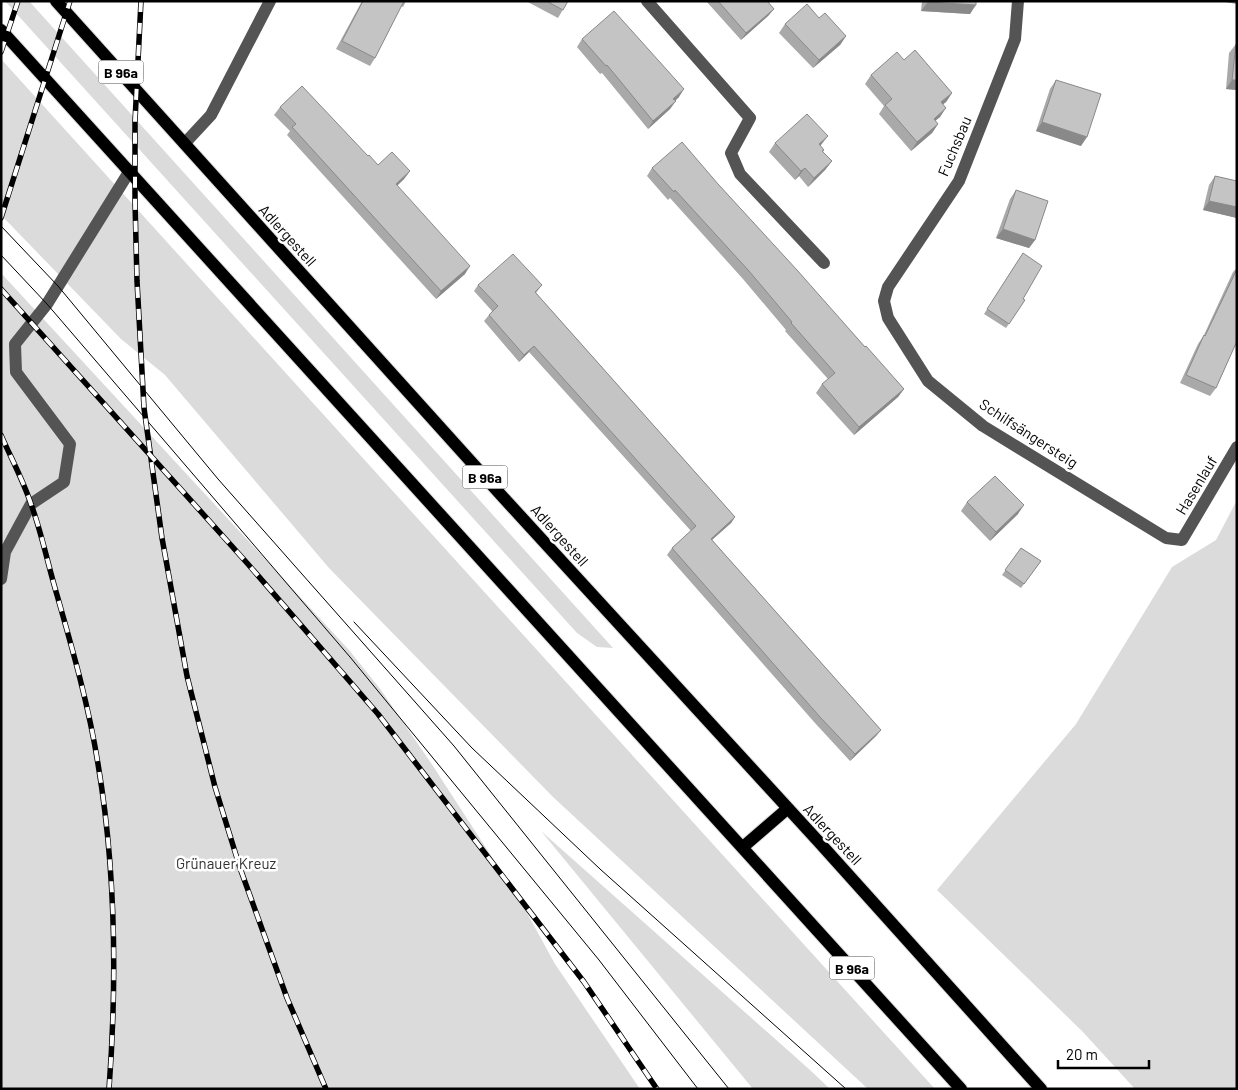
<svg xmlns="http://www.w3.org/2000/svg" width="1238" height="1090" font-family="Barlow,sans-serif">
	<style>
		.green { fill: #dbdbdb }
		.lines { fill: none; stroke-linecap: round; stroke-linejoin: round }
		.major-casing { stroke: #dbdbdb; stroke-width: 14 }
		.minor { stroke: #545454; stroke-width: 12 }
		.major { stroke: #000; stroke-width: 12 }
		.tram { stroke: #000; stroke-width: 1 }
		.rail-casing { stroke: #000; stroke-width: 5.5 }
		.rail { stroke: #fff; stroke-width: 4; stroke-dasharray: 11; stroke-linecap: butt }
		.wall { fill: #a9a9a9 }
		.shaded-wall { fill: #898989 }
		.building { fill: #c4c4c4; stroke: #898989 }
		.labels { text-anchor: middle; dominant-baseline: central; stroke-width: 5; stroke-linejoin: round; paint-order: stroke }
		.shield { fill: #fff; stroke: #4c4c4c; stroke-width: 1 }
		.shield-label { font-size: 14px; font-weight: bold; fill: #000 }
		.street-label { font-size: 15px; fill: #000; stroke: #fff }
		.park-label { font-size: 15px; fill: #323232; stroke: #fff }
	</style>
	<rect width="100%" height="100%" fill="#fff"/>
	<!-- green -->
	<g class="green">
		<path d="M 5,1 L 29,1 L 613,648 L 597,647 L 577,633 Z"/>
		<path d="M 1,59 L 935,1089 L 868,1089 L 553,797 L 329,568 L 165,375 L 121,339 L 1,215 Z"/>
		<path d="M 1,273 L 349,650 L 381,690 L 433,766 L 521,902 L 555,964 L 640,1089 L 1,1089 Z"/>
		<path d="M 1237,500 L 1237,1089 L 1135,1089 L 1083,1032 L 937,890 L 1076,724 L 1172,567 L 1216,540 Z"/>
		<path d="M 541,831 L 810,1070 L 830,1089 L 753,1089 Z"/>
	</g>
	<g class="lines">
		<!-- major casing -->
		<g class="major-casing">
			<g id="major">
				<path d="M 56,1 L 501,495 L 818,841 L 1041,1089"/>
				<path d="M 1,30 L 961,1089"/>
				<path d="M 743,847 L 787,809"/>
			</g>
		</g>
		<!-- minor -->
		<g class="minor">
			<path d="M 647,1 L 750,118 L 731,153 L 740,174 L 824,263"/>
			<path d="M 1018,1 L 1015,39 L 959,181 L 888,287 L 884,301 L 888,318 L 928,381 L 983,426 L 1166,538 L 1182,540 L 1237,447"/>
			<path d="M 185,143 L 211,115 L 270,1"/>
			<path d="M 1,579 L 5,552 L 31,504 L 64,482 L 70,444 L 16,372 L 15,344 L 47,304 L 129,172"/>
		</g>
		<!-- major -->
		<use href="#major" class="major"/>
		<!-- tram -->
		<g class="tram">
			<path d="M 1,226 L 58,286 L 218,479 L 454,746 L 729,1089"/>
			<path d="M 1,255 L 47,304 L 350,657 L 599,960 L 698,1089"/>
			<path d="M 354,622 L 472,748 L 600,869 L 846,1089"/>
		</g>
		<!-- rail casing -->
		<g class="rail-casing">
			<g id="rail">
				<path d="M 141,1 L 135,121 L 135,202 L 137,281 L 144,408 L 162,538 L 187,676 L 215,787 L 240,868 L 287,998 L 326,1089"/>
				<path d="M 1,52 L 18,1"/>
				<path d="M 1,218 L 70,1"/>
				<path d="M 1,289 L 247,563 L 378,714 L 584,982 L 657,1089"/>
				<path d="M 1,435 C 11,458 23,480 31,504 C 42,534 48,565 57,595 C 73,651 89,707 98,764 C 116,871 117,981 109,1089"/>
			</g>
		</g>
		<!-- rail -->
		<use href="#rail" class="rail"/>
	</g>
	<!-- wall -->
	<g class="wall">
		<path d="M 362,1 L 406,1 L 403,7 L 401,6 L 375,58 L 370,66 L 336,49 Z"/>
		<path d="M 526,1 L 568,1 L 558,18 Z"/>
		<path d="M 706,1 L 767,1 L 774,9 L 768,16 L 741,40 Z"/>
		<path d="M 922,1 L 976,1 L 970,14 L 921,11 Z"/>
		<path d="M 785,24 L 846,36 L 840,45 L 813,68 L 779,33 Z"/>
		<path d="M 582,39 L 679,97 L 675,101 L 670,109 L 648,129 L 602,73 L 600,74 L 577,47 Z"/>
		<path d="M 1236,44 L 1237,44 L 1237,90 L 1226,89 L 1229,53 Z"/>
		<path d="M 904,60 L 952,93 L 946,102 L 943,104 L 940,117 L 935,121 L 938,124 L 932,133 L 911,151 L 879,114 L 884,106 L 865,84 L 871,75 Z"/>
		<path d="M 1056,80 L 1081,146 L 1036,131 L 1050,89 Z"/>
		<path d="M 280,107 L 368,156 L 378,165 L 410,171 L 404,179 L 397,186 L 465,274 L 436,299 L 287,135 L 290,131 L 274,115 Z"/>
		<path d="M 775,143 L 821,145 L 820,146 L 824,150 L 823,152 L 832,161 L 825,170 L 808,187 L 799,176 L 795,180 L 769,152 Z"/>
		<path d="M 652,168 L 718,184 L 865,347 L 904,389 L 898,397 L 854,435 L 816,393 L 822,384 L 828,379 L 785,331 L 786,330 L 743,279 L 670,198 L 668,200 L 647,176 Z"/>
		<path d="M 1215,176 L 1236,181 L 1237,177 L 1237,218 L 1203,210 L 1209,185 Z"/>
		<path d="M 1016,190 L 1035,240 L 1029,248 L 996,238 L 1010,199 Z"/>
		<path d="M 1023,253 L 1023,299 L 1025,300 L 1006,328 L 984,314 Z"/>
		<path d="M 1237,268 L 1237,341 L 1216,388 L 1210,396 L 1180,383 L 1198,344 L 1204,335 L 1233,272 Z"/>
		<path d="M 478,285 L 542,285 L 536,293 L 735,517 L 731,523 L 712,540 L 881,730 L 876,736 L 850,761 L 815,723 L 667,555 L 672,548 L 691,531 L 529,352 L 519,362 L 484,321 L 489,315 L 492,311 L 474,291 Z"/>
		<path d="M 967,502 L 1018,514 L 990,541 L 961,511 Z"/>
		<path d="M 1021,548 L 1041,561 L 1021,588 L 1002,575 Z"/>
	</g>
	<!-- shaded-wall -->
	<g class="shaded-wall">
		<path d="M 1219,1 L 1237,1 L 1237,4 Z"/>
		<path d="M 928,2 L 976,5 L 970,14 L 921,11 Z"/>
		<path d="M 774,9 L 768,16 L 741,40 L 746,33 Z"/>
		<path d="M 846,36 L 840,45 L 813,68 L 819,60 Z"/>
		<path d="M 1232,80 L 1237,80 L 1237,90 L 1226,89 Z"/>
		<path d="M 684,89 L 679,97 L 668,107 L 673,99 Z"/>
		<path d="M 952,93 L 946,102 L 935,111 L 941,102 Z"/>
		<path d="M 676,101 L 670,109 L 648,129 L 653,121 Z"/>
		<path d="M 946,108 L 940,117 L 927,127 L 934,119 Z"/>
		<path d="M 1042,122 L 1087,137 L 1081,146 L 1036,131 Z"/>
		<path d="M 938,124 L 932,133 L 911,151 L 917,142 Z"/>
		<path d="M 828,136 L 821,145 L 812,153 L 819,144 Z"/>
		<path d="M 832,161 L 825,170 L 808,187 L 814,178 Z"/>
		<path d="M 805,168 L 799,176 L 795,180 L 801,171 Z"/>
		<path d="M 410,171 L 404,179 L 390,192 L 396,184 Z"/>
		<path d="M 1209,201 L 1237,207 L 1237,218 L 1203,210 Z"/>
		<path d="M 1003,229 L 1035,240 L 1029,248 L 996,238 Z"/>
		<path d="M 470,266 L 465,274 L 436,299 L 441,291 Z"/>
		<path d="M 534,346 L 529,352 L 519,362 L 524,355 Z"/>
		<path d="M 904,389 L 898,397 L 854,435 L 859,427 Z"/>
		<path d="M 1024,505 L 1018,514 L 990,541 L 996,532 Z"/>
		<path d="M 735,517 L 731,523 L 706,545 L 711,539 Z"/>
		<path d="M 881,730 L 876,736 L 850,761 L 855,754 Z"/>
	</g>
	<!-- building -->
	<g class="building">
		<path d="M 363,1 L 404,1 L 375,58 L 342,41 Z"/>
		<path d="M 546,1 L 568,1 L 563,10 Z"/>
		<path d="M 718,1 L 767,1 L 774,9 L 746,33 Z"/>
		<path d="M 928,1 L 976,1 L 976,5 L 928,2 Z"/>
		<path d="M 807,4 L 819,18 L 825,13 L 846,36 L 819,60 L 785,24 Z"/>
		<path d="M 614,11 L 684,89 L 673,99 L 676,101 L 653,121 L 607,65 L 606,66 L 582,39 Z"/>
		<path d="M 1236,44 L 1237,44 L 1237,80 L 1232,80 Z"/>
		<path d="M 915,50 L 952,93 L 941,102 L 946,108 L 934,119 L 938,124 L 917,142 L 885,105 L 892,99 L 871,75 L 897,52 L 904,60 Z"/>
		<path d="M 1056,80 L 1101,94 L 1087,137 L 1042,122 Z"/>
		<path d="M 302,86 L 368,156 L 369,155 L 378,165 L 392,152 L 410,171 L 396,184 L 470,266 L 441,291 L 292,127 L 296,124 L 280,107 Z"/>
		<path d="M 807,114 L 828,136 L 819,144 L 824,150 L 822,151 L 832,161 L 814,178 L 805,168 L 801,171 L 775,143 Z"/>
		<path d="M 682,142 L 718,184 L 797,270 L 865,347 L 866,346 L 904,389 L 859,427 L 822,384 L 835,373 L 791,323 L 792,322 L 749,271 L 675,190 L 674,192 L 652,168 Z"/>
		<path d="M 1215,176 L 1237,181 L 1237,207 L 1209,201 Z"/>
		<path d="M 1016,190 L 1048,201 L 1035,240 L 1003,229 Z"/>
		<path d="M 1023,253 L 1042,266 L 1023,299 L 1025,300 L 1009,324 L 987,309 Z"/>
		<path d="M 513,254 L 542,285 L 535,292 L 735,517 L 711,539 L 881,730 L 855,754 L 820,717 L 672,548 L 696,526 L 534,346 L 524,355 L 489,315 L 498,306 L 478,285 Z"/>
		<path d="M 1237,269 L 1237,341 L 1216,388 L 1186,375 L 1204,335 L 1205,336 Z"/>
		<path d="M 995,476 L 1024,505 L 996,532 L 967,502 Z"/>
		<path d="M 1021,548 L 1041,561 L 1024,584 L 1005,570 Z"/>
	</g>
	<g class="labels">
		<!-- shield labels -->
		<g class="shield">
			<rect x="98.5" y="60.5" width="45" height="23" rx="4"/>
			<rect x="462.5" y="465.5" width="45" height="23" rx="4"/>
			<rect x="829.5" y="956.5" width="45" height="23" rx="4"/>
		</g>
		<g class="shield-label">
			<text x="121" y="72">B 96a</text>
			<text x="485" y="477">B 96a</text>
			<text x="852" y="968">B 96a</text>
		</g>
		<!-- street labels -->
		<g class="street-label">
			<text transform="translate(954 146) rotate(-67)">Fuchsbau</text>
			<text transform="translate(288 235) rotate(48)">Adlergestell</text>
			<text transform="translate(1029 433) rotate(33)">Schilfsängersteig</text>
			<text transform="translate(1196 485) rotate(-59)">Hasenlauf</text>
			<text transform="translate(560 535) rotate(48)">Adlergestell</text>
			<text transform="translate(833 834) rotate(47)">Adlergestell</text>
		</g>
		<!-- park labels -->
		<g class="park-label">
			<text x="226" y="863">Grünauer Kreuz</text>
		</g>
	</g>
	<!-- border -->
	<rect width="1238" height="1090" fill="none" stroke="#000000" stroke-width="5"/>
	<!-- scale -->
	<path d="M1058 1060v8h91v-8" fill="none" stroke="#000000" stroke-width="2.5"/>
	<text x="1066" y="1060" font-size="15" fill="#000000" stroke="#ffffff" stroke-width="4" paint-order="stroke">20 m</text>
</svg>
